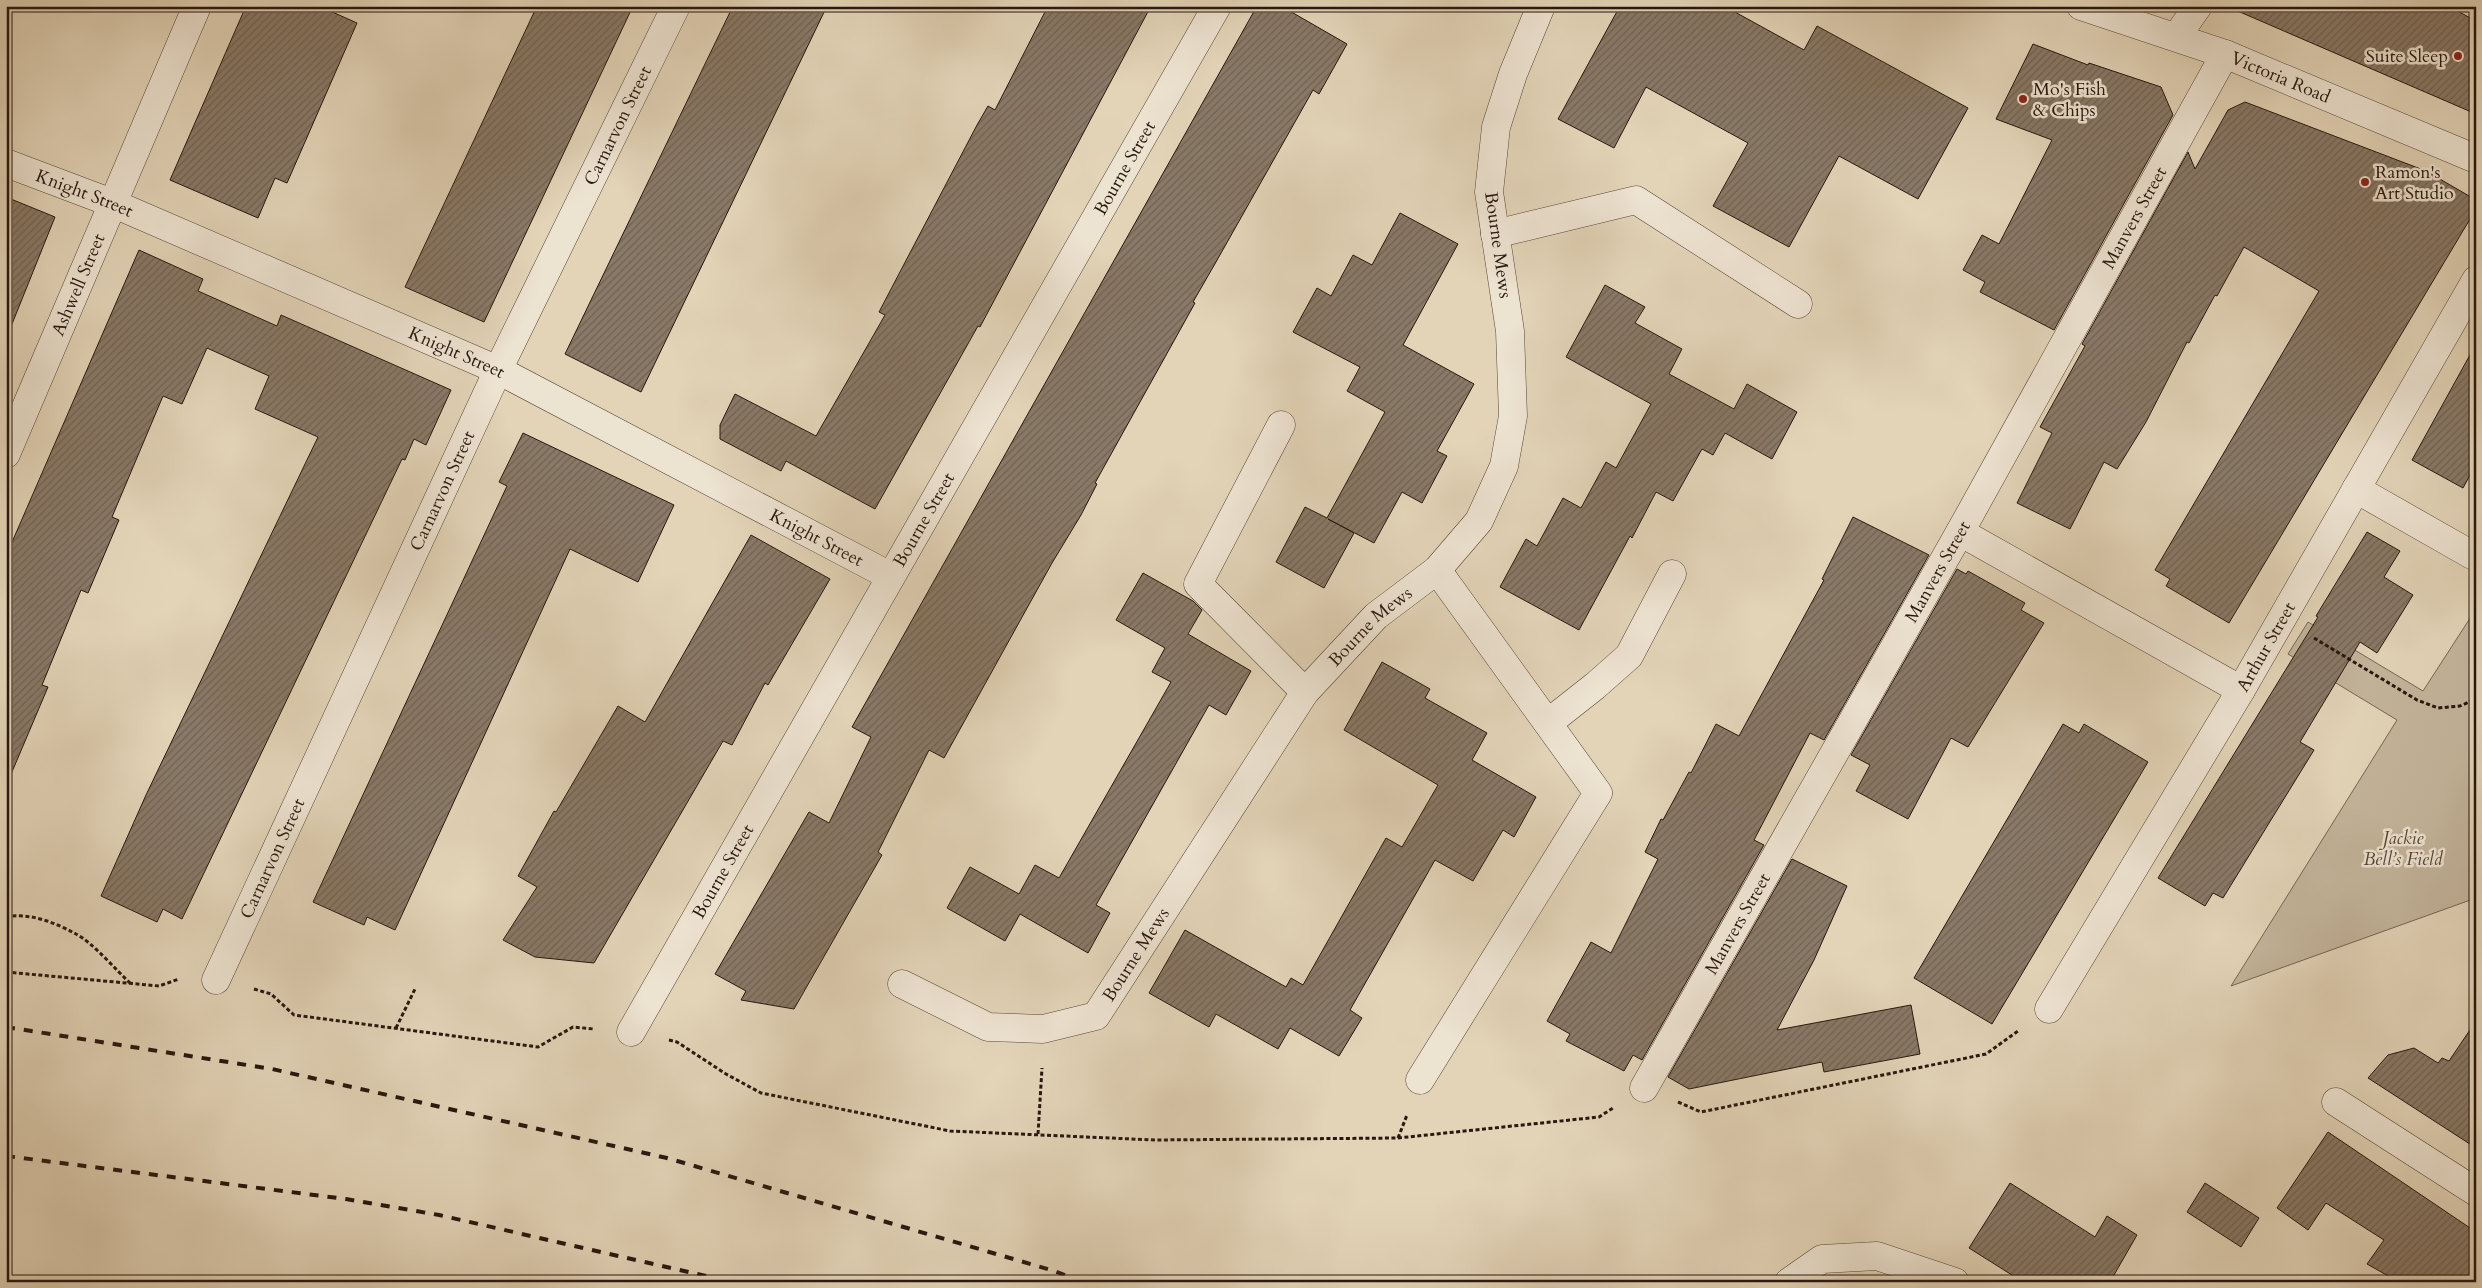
<svg xmlns="http://www.w3.org/2000/svg" width="2482" height="1288" font-family="Cardo,serif">
	<style>
		.park { fill: #c3b49b; stroke: #766655 }
		.building { fill: url(#building-hatch); stroke: #28170f }
		.lines { fill: none; stroke-linecap: round; stroke-linejoin: round }
		.minor-casing { stroke: #574639; stroke-width: 29 }
		.path { stroke: #28170f; stroke-width: 3; stroke-dasharray: 4 2.5; stroke-linecap: butt }
		.minor { stroke: #ede3d1; stroke-width: 28 }
		.rail { stroke: #28170f; stroke-width: 4; stroke-dasharray: 9 9; stroke-linecap: butt }
		.poi-dot { fill: #8f2418; stroke: #ede3d1; stroke-width: 2 }
		.labels { text-anchor: middle; dominant-baseline: central; stroke-width: 5; stroke-linejoin: round; paint-order: stroke }
		.poi-label { font-size: 18px; fill: #28170f; stroke: #ede3d1; text-anchor: start }
		.street-label { font-size: 18px; fill: #28170f; stroke: #ede3d1 }
		.park-label { font-size: 18px; font-style: italic; fill: #564639; stroke: #ede3d1 }
	</style>
	<defs>
		<pattern id="building-hatch" width="6" height="6" patternUnits="userSpaceOnUse" patternTransform="scale(1.25)"><rect width="6" height="6" fill="#897967"/><path d="M-1 1l2-2M0 6l6-6M5 7l2-2" fill="none" stroke="#706253"/></pattern>
	</defs>
	<rect width="100%" height="100%" fill="#e3d4b8"/>
	<filter id="stains"><feTurbulence type="fractalNoise" baseFrequency=".004" numOctaves="4"/><feColorMatrix values="0 0 0 0 .2 0 0 0 0 .09 0 0 0 0 .02 0 0 0 .5 -.17"/></filter>
	<radialGradient id="worn" r=".72"><stop offset=".6" stop-color="#630" stop-opacity="0"/><stop offset="1" stop-color="#630" stop-opacity=".3"/></radialGradient>
	<!-- park -->
	<path class="park" d="M 2476,609 L 2476,898 L 2231,986 L 2397,720 L 2288,654 L 2308,622 L 2423,691 Z"/>
	<!-- building -->
	<g class="building">
		<path d="M 246,6 L 319,6 L 357,23 L 287,183 L 275,178 L 258,218 L 170,180 Z"/>
		<path d="M 537,6 L 633,6 L 484,322 L 405,287 Z"/>
		<path d="M 733,6 L 827,6 L 641,392 L 565,354 Z"/>
		<path d="M 1048,6 L 1151,6 L 980,327 L 978,326 L 875,509 L 786,461 L 781,471 L 720,439 L 720,425 L 735,394 L 816,436 L 885,315 L 879,312 L 977,125 L 988,106 L 995,110 Z"/>
		<path d="M 1257,6 L 1281,6 L 1347,44 L 1319,94 L 1313,90 L 1216,262 L 1193,302 L 1195,303 L 1095,483 L 1097,484 L 1081,515 L 1052,563 L 944,758 L 929,750 L 878,852 L 882,855 L 794,1009 L 741,1000 L 746,991 L 715,974 L 809,812 L 829,823 L 871,737 L 852,727 Z"/>
		<path d="M 1620,6 L 1724,6 L 1804,50 L 1817,26 L 1968,108 L 1918,199 L 1839,156 L 1789,247 L 1713,206 L 1748,143 L 1646,87 L 1614,148 L 1558,119 Z"/>
		<path d="M 2226,6 L 2448,6 L 2476,21 L 2476,114 Z"/>
		<path d="M 2033,44 L 2088,65 L 2089,63 L 2161,87 L 2173,115 L 2054,330 L 1980,292 L 1985,282 L 1963,270 L 1982,235 L 1999,244 L 2052,140 L 1996,119 Z"/>
		<path d="M 2245,102 L 2426,171 L 2476,200 L 2476,209 L 2229,623 L 2166,586 L 2170,579 L 2155,570 L 2319,291 L 2244,247 L 2217,296 L 2215,295 L 2189,343 L 2187,342 L 2146,422 L 2117,469 L 2104,462 L 2070,529 L 2017,503 L 2052,433 L 2040,427 L 2085,346 L 2082,344 L 2188,152 L 2195,169 L 2228,110 Z"/>
		<path d="M 6,197 L 55,217 L 8,334 L 6,334 Z"/>
		<path d="M 1400,213 L 1458,244 L 1403,345 L 1474,384 L 1437,451 L 1447,456 L 1422,503 L 1402,492 L 1374,543 L 1328,519 L 1354,533 L 1324,588 L 1276,562 L 1305,507 L 1327,518 L 1385,412 L 1347,391 L 1360,367 L 1293,332 L 1317,288 L 1331,296 L 1353,255 L 1372,265 Z"/>
		<path d="M 139,250 L 203,279 L 198,291 L 277,326 L 281,315 L 451,390 L 426,445 L 414,439 L 405,460 L 402,459 L 182,919 L 163,909 L 157,922 L 101,896 L 146,795 L 318,437 L 255,409 L 269,376 L 207,348 L 182,404 L 163,396 L 112,517 L 119,520 L 88,593 L 81,590 L 42,685 L 48,687 L 6,786 L 6,556 Z"/>
		<path d="M 1605,285 L 1645,307 L 1635,323 L 1682,349 L 1669,374 L 1734,409 L 1747,384 L 1797,412 L 1772,459 L 1725,433 L 1713,455 L 1702,449 L 1673,501 L 1656,492 L 1632,538 L 1630,536 L 1579,630 L 1500,587 L 1526,539 L 1537,546 L 1563,498 L 1581,508 L 1606,462 L 1616,468 L 1651,404 L 1566,357 Z"/>
		<path d="M 2476,344 L 2476,464 L 2463,488 L 2412,460 Z"/>
		<path d="M 523,433 L 674,505 L 638,582 L 570,549 L 395,930 L 367,917 L 364,925 L 313,902 L 507,486 L 499,482 Z"/>
		<path d="M 1853,517 L 1929,555 L 1824,740 L 1810,733 L 1754,840 L 1764,845 L 1642,1060 L 1633,1055 L 1624,1071 L 1566,1041 L 1570,1034 L 1547,1021 L 1591,942 L 1611,953 L 1658,859 L 1645,852 L 1661,819 L 1663,820 L 1689,772 L 1691,773 L 1716,724 L 1739,736 L 1824,580 L 1822,579 Z"/>
		<path d="M 2367,532 L 2400,551 L 2384,577 L 2413,595 L 2377,653 L 2360,642 L 2300,742 L 2314,750 L 2223,898 L 2213,893 L 2205,906 L 2158,878 L 2318,617 L 2316,616 Z"/>
		<path d="M 751,535 L 830,579 L 768,685 L 765,683 L 732,745 L 723,741 L 594,963 L 535,957 L 503,940 L 537,887 L 518,876 L 554,811 L 556,812 L 618,706 L 645,722 Z"/>
		<path d="M 1957,569 L 1966,574 L 1968,571 L 2025,603 L 2021,610 L 2044,623 L 1968,747 L 1951,738 L 1908,819 L 1856,791 L 1870,765 L 1851,755 Z"/>
		<path d="M 1143,573 L 1193,601 L 1202,610 L 1188,634 L 1251,671 L 1226,715 L 1209,705 L 1096,905 L 1110,913 L 1088,953 L 1020,914 L 1005,941 L 947,908 L 970,867 L 1019,894 L 1035,865 L 1059,878 L 1171,682 L 1152,672 L 1165,648 L 1116,620 Z"/>
		<path d="M 1382,662 L 1430,689 L 1425,698 L 1487,733 L 1472,760 L 1536,797 L 1514,837 L 1503,830 L 1473,881 L 1435,860 L 1350,1010 L 1362,1018 L 1339,1056 L 1290,1028 L 1278,1049 L 1216,1014 L 1209,1027 L 1149,993 L 1185,930 L 1286,987 L 1291,978 L 1303,985 L 1386,838 L 1402,847 L 1438,785 L 1344,730 Z"/>
		<path d="M 2063,724 L 2079,733 L 2084,724 L 2148,762 L 1992,1024 L 1914,978 Z"/>
		<path d="M 1792,859 L 1847,886 L 1814,960 L 1777,1030 L 1911,1005 L 1920,1054 L 1824,1072 L 1822,1062 L 1689,1089 L 1668,1077 Z"/>
		<path d="M 2476,1021 L 2476,1148 L 2368,1078 L 2388,1055 L 2414,1048 L 2438,1063 L 2442,1058 L 2449,1061 Z"/>
		<path d="M 2328,1132 L 2476,1232 L 2476,1282 L 2399,1282 L 2367,1264 L 2384,1240 L 2326,1203 L 2308,1230 L 2277,1208 Z"/>
		<path d="M 2010,1183 L 2095,1237 L 2107,1216 L 2137,1235 L 2110,1282 L 2023,1282 L 1969,1248 Z"/>
		<path d="M 2205,1183 L 2259,1218 L 2241,1247 L 2187,1212 Z"/>
	</g>
	<g class="lines">
		<!-- minor casing -->
		<g class="minor-casing">
			<g id="minor">
				<path id="s1" d="M 2081,6 L 2225,54 L 2476,159"/>
				<path d="M 2177,36 L 2198,6"/>
				<path id="s2" d="M 6,163 L 112,203 L 498,370 L 890,576"/>
				<path d="M 1495,234 L 1636,200 L 1798,304"/>
				<path d="M 1281,425 L 1198,584 L 1305,692"/>
				<path id="s3" d="M 6,454 L 197,6"/>
				<path d="M 2356,489 L 2472,555"/>
				<path d="M 1960,532 L 2241,690"/>
				<path d="M 1548,723 L 1595,686 L 1629,656 L 1672,574"/>
				<path id="s4" d="M 216,980 L 498,370 L 676,6"/>
				<path id="s5" d="M 902,984 L 988,1027 L 1043,1029 L 1096,1016 L 1305,692 L 1376,616 L 1437,570 L 1479,521 L 1504,466 L 1513,416 L 1510,331 L 1489,192 L 1496,127 L 1513,74 L 1541,6"/>
				<path id="s6" d="M 2049,1009 L 2241,690 L 2476,280"/>
				<path id="s7" d="M 631,1032 L 1217,6"/>
				<path d="M 1420,1080 L 1598,793 L 1437,570"/>
				<path id="s8" d="M 1644,1088 L 1960,532 L 2225,54"/>
				<path d="M 2336,1102 L 2476,1192"/>
				<path d="M 1789,1282 L 1822,1259 L 1877,1256 L 1955,1282"/>
			</g>
		</g>
		<!-- path -->
		<g class="path">
			<path d="M 2314,638 L 2417,700 L 2438,708 L 2460,706 L 2476,699"/>
			<path d="M 6,917 C 29,912 56,923 76,934 C 92,942 116,970 130,983"/>
			<path d="M 6,972 L 159,986 L 179,979"/>
			<path d="M 254,989 L 271,994 L 294,1015 L 538,1047 L 573,1027 L 594,1029"/>
			<path d="M 396,1028 L 415,989"/>
			<path d="M 669,1040 L 677,1042 L 726,1074 L 761,1093 L 950,1131 L 1155,1140 L 1398,1138 L 1599,1117 L 1613,1108"/>
			<path d="M 1678,1102 L 1701,1112 L 1986,1054 L 2018,1031"/>
			<path d="M 1038,1134 L 1042,1068"/>
			<path d="M 1398,1138 L 1407,1115"/>
		</g>
		<!-- minor -->
		<use href="#minor" class="minor"/>
		<!-- rail -->
		<g class="rail">
			<path d="M 6,1027 L 272,1069 L 667,1158 L 1051,1270 L 1084,1282"/>
			<path d="M 6,1156 L 346,1199 L 439,1215 L 732,1282"/>
		</g>
	</g>
	<!-- markers -->
	<g class="poi-dot">
		<circle cx="2458" cy="56" r="5"/>
		<circle cx="2023" cy="99" r="5"/>
		<circle cx="2365" cy="182" r="5"/>
	</g>
	<g class="labels">
		<!-- poi labels -->
		<g class="poi-label">
			<text x="2448" y="56" text-anchor="end">Suite Sleep</text>
			<text x="2033" y="89">Mo's Fish<tspan x="2033" dy="21">&amp; Chips</tspan></text>
			<text x="2375" y="172">Ramon's<tspan x="2375" dy="21">Art Studio</tspan></text>
		</g>
		<!-- street labels -->
		<g class="street-label">
			<text stroke="none"><textPath href="#s1" startOffset="212">Victoria Road</textPath></text>
			<text stroke="none"><textPath href="#s4" startOffset="944">Carnarvon Street</textPath></text>
			<text stroke="none"><textPath href="#s7" startOffset="995">Bourne Street</textPath></text>
			<text stroke="none"><textPath href="#s2" startOffset="84">Knight Street</textPath></text>
			<text stroke="none"><textPath href="#s8" startOffset="999">Manvers Street</textPath></text>
			<text transform="translate(1498 245) rotate(82)">Bourne Mews</text>
			<text stroke="none"><textPath href="#s3" startOffset="184">Ashwell Street</textPath></text>
			<text stroke="none"><textPath href="#s2" startOffset="489">Knight Street</textPath></text>
			<text stroke="none"><textPath href="#s4" startOffset="539">Carnarvon Street</textPath></text>
			<text stroke="none"><textPath href="#s7" startOffset="590">Bourne Street</textPath></text>
			<text stroke="none"><textPath href="#s2" startOffset="894">Knight Street</textPath></text>
			<text stroke="none"><textPath href="#s8" startOffset="594">Manvers Street</textPath></text>
			<text stroke="none"><textPath href="#s5" startOffset="684">Bourne Mews</textPath></text>
			<text stroke="none"><textPath href="#s6" startOffset="422">Arthur Street</textPath></text>
			<text stroke="none"><textPath href="#s4" startOffset="134">Carnarvon Street</textPath></text>
			<text stroke="none"><textPath href="#s7" startOffset="185">Bourne Street</textPath></text>
			<text stroke="none"><textPath href="#s8" startOffset="189">Manvers Street</textPath></text>
			<text stroke="none"><textPath href="#s5" startOffset="279">Bourne Mews</textPath></text>
		</g>
		<!-- park labels -->
		<g class="park-label">
			<text x="2403" y="838">Jackie<tspan x="2403" dy="21">Bell’s Field</tspan></text>
		</g>
	</g>
	<!-- margin -->
	<rect width="2482" height="1288" fill="none" stroke="#e3d4b8" stroke-width="25"/>
	<rect x="8" y="8" width="2467" height="1273" fill="none" stroke="#28170f" stroke-width="2.5"/>
	<rect x="12" y="12" width="2457" height="1263" fill="none" stroke="#28170f"/>
	<rect width="100%" height="100%" filter="url(#stains)"/>
	<rect width="100%" height="100%" fill="url(#worn)"/>
</svg>
